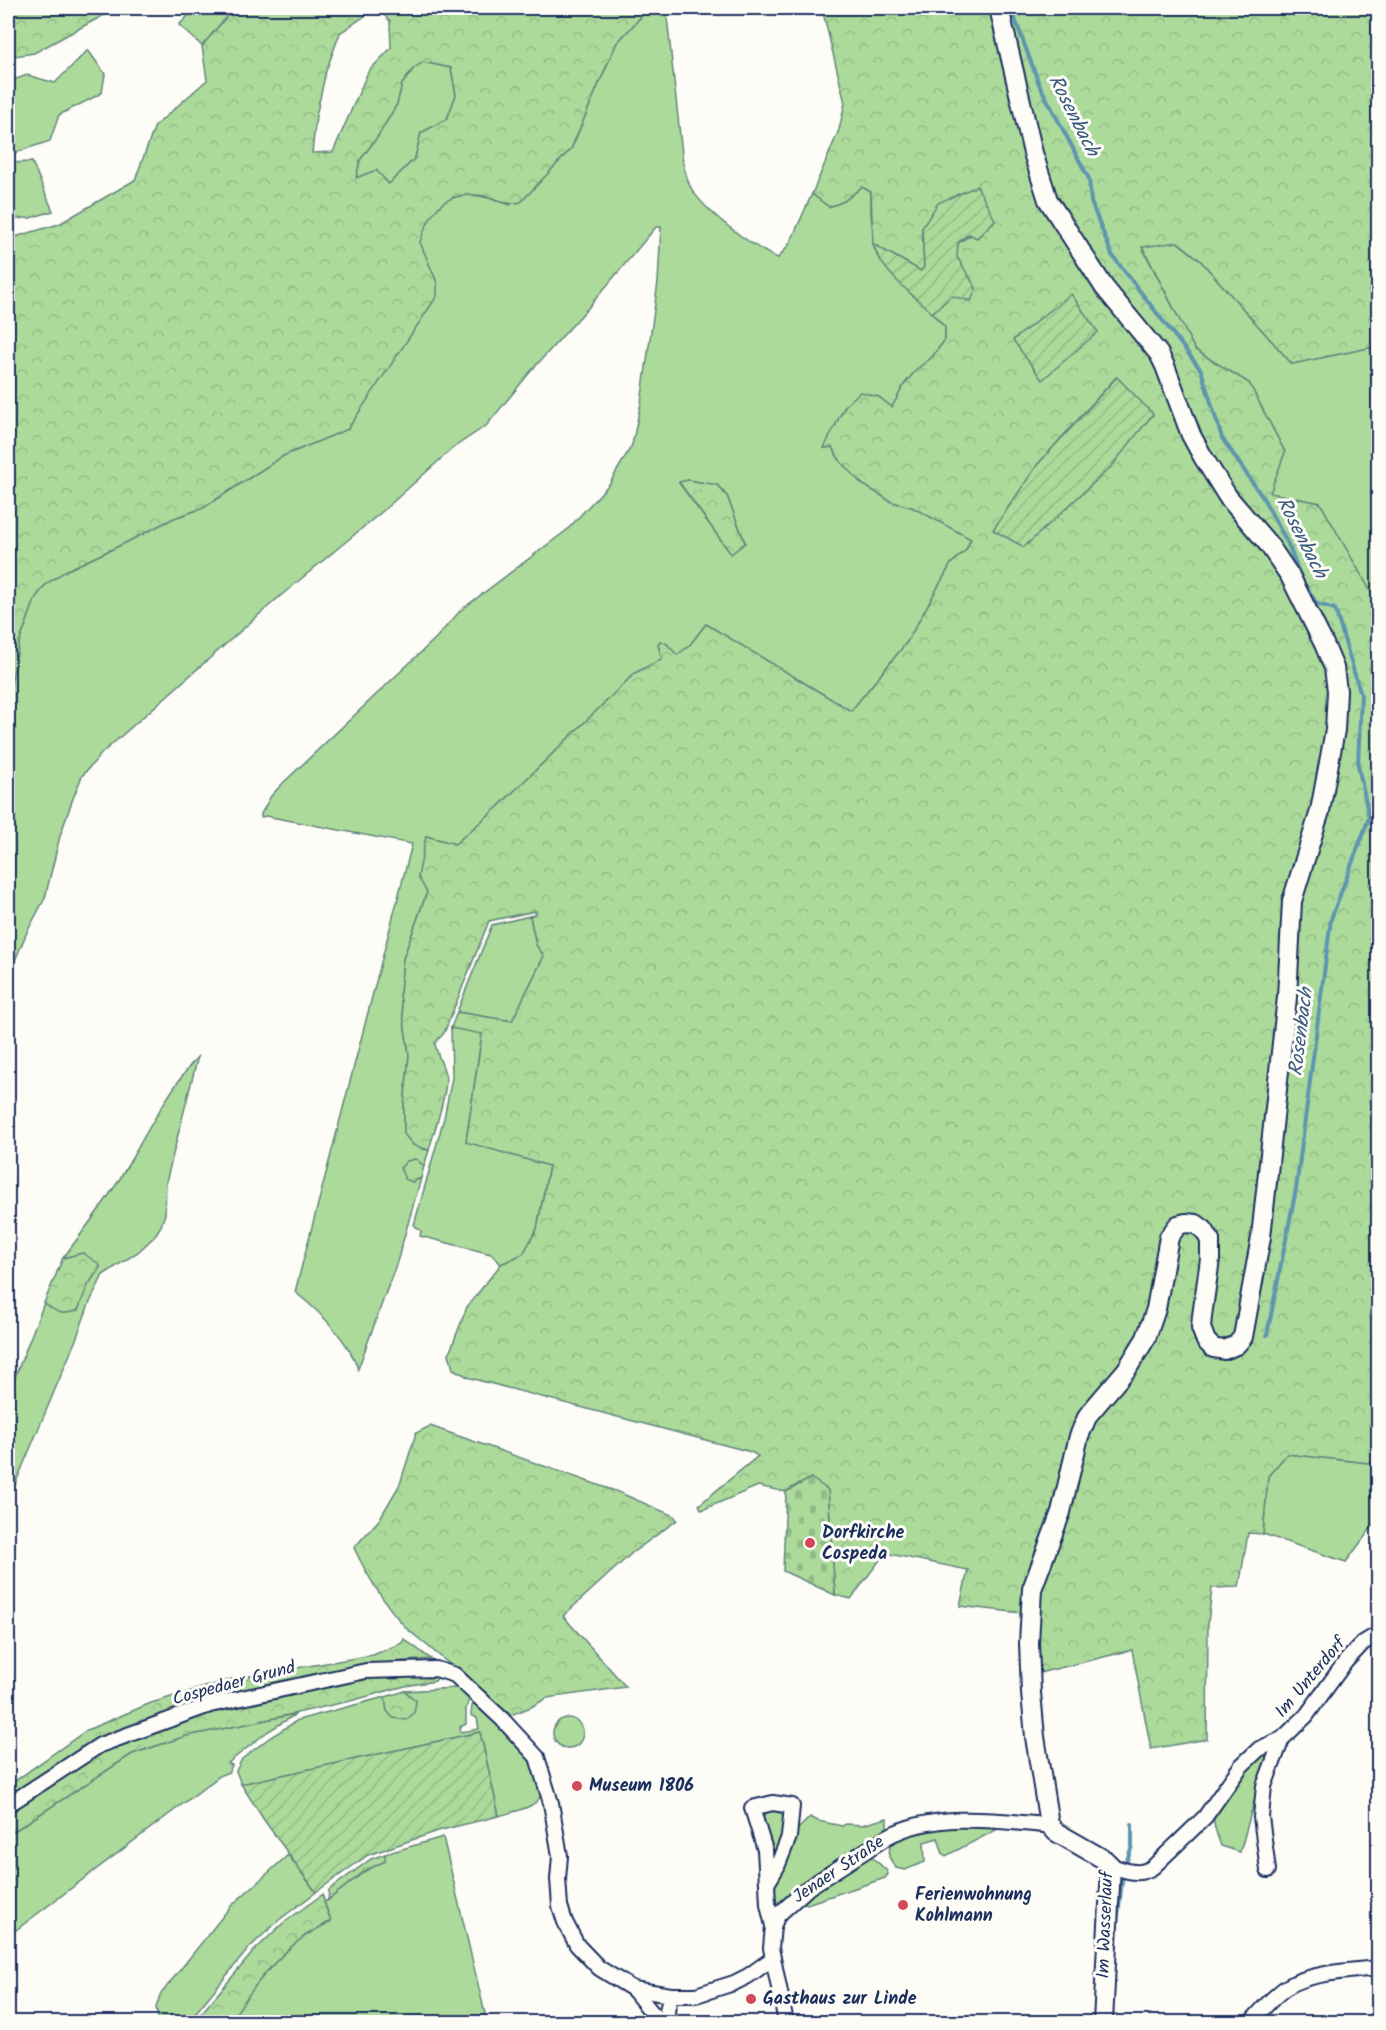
<svg xmlns="http://www.w3.org/2000/svg" width="1386" height="2030" font-family="Kalam,sans-serif">
	<style>
		.green { fill: #abda9a; stroke: #63847c; stroke-width: 1.5; fill-rule: evenodd }
		.forest { fill: url(#forest-crowns); stroke: #63847c; stroke-width: 1.5; fill-rule: evenodd }
		.cemetery { fill: url(#cemetery-stones); stroke: #63847c; stroke-width: 1.5 }
		.garden { fill: url(#garden-furrows); stroke: #63847c; stroke-width: 1.5 }
		.lines { fill: none; stroke-linecap: round; stroke-linejoin: round }
		.stream { stroke: #5e96af; stroke-width: 4 }
		.minor-casing { stroke: #1b2f5e; stroke-width: 18 }
		.tertiary-casing { stroke: #1b2f5e; stroke-width: 22 }
		.minor { stroke: #fdfcf7; stroke-width: 14 }
		.tertiary { stroke: #fdfcf7; stroke-width: 18 }
		.poi-dot { fill: #d1495b; stroke: #fdfcf7; stroke-width: 2 }
		.labels { text-anchor: middle; dominant-baseline: central; stroke-width: 6; stroke-linejoin: round; paint-order: stroke }
		.poi-label { font-size: 18px; font-weight: bold; fill: #1b2f5e; stroke: #fdfcf7; text-anchor: start }
		.street-label { font-size: 18px; fill: #1b2f5e; stroke: #fdfcf7 }
		.water-label { font-size: 20px; font-style: italic; fill: #375a80; stroke: #fdfcf7 }
	</style>
	<defs>
		<pattern id="forest-crowns" width="20" height="18" patternUnits="userSpaceOnUse" patternTransform="scale(1.5)"><rect width="20" height="18" fill="#abda9a"/><path d="M2 6a3 3 0 1 1 6 0M12 15a3 3 0 1 1 6 0" fill="none" stroke="#93bb87"/></pattern>
		<pattern id="cemetery-stones" width="16" height="16" patternUnits="userSpaceOnUse" patternTransform="scale(1.5)"><rect width="16" height="16" fill="#abda9a"/><path d="M2 7V4a2 2 0 0 1 4 0v3zM10 15v-3a2 2 0 0 1 4 0v3z" fill="#93bb87"/></pattern>
		<pattern id="garden-furrows" width="10" height="10" patternUnits="userSpaceOnUse" patternTransform="scale(1.5)"><rect width="10" height="10" fill="#abda9a"/><path d="M-1 1l2-2M0 10L10 0M9 11l2-2" fill="none" stroke="#93bb87"/></pattern>
	</defs>
	<rect width="100%" height="100%" fill="#fdfcf7"/>
	<filter id="ink" filterUnits="userSpaceOnUse"><feTurbulence type="fractalNoise" baseFrequency=".0167" numOctaves="2"/><feDisplacementMap in="SourceGraphic" scale="12" xChannelSelector="R" yChannelSelector="G"/><feConvolveMatrix kernelMatrix="1 2 1 2 8 2 1 2 1" color-interpolation-filters="sRGB"/></filter>
	<g filter="url(#ink)">
		<!-- green -->
		<g class="green">
			<path d="M 196,8 L 234,8 L 202,46 L 179,25 Z"/>
			<path d="M 649,8 L 666,8 L 683,163 C 685,171 687,179 690,186 C 702,210 754,248 778,258 L 790,243 L 812,194 L 829,207 L 844,201 L 862,187 L 871,192 L 871,216 L 877,256 L 945,327 L 945,340 L 931,358 L 916,370 L 904,385 L 892,408 L 879,397 L 845,406 L 825,448 L 832,447 L 841,462 L 862,484 L 892,502 L 912,507 L 971,538 L 966,550 L 951,564 L 907,642 L 851,711 L 706,624 L 689,646 L 677,656 L 667,644 L 658,644 L 662,659 L 635,673 L 498,807 L 455,844 L 426,836 L 427,892 L 403,959 L 400,994 L 409,1055 L 404,1107 L 404,1133 L 423,1149 L 429,1150 L 424,1166 L 415,1159 L 413,1182 L 421,1178 L 397,1262 L 358,1369 C 348,1339 320,1312 295,1292 L 412,844 L 266,816 L 261,817 L 261,814 L 271,796 L 283,783 L 436,638 L 461,610 L 567,530 L 610,483 L 632,445 L 641,403 L 658,282 L 661,227 L 656,227 L 588,308 L 531,371 L 487,425 L 453,448 L 384,510 L 278,598 L 102,753 L 82,776 L 72,801 L 60,836 L 45,898 L 27,932 L 8,977 L 8,848 L 12,826 L 8,808 L 8,699 L 19,643 L 36,597 L 46,584 L 67,570 L 123,544 L 174,518 L 203,508 L 283,456 L 348,429 L 437,283 L 419,242 C 422,235 424,226 428,219 C 447,187 480,193 510,205 L 571,149 L 616,44 ZM 688,480 L 717,485 L 727,496 L 745,542 L 731,554 L 679,483 Z"/>
			<path d="M 88,50 L 105,74 L 102,93 L 59,115 L 50,141 L 14,153 L 8,140 L 8,82 L 27,75 L 55,83 Z"/>
			<path d="M 423,62 L 451,68 L 456,95 L 447,119 L 421,133 L 415,158 L 389,184 L 356,178 L 360,160 L 378,136 L 397,104 L 402,84 L 413,69 Z"/>
			<path d="M 32,162 L 53,211 L 30,218 L 8,219 L 8,163 Z"/>
			<path d="M 1177,242 L 1200,260 L 1292,364 L 1378,346 L 1378,591 L 1371,592 L 1320,503 L 1269,493 L 1285,452 L 1249,383 L 1195,350 L 1142,246 Z"/>
			<path d="M 530,916 L 536,945 L 544,956 L 512,1021 L 457,1012 L 492,925 Z"/>
			<path d="M 451,1028 L 482,1033 L 466,1141 L 549,1166 L 537,1229 L 523,1254 L 501,1264 L 491,1254 L 420,1236 L 421,1231 L 414,1225 L 444,1118 L 452,1078 Z"/>
			<path d="M 198,1056 L 166,1182 L 165,1214 L 161,1226 L 154,1237 L 138,1252 L 103,1275 L 89,1304 L 75,1342 L 8,1501 L 8,1395 L 44,1303 C 57,1312 62,1316 78,1310 L 88,1285 L 100,1267 L 83,1253 L 63,1258 C 82,1233 102,1207 119,1180 C 144,1139 166,1093 198,1056 Z"/>
			<path d="M 1287,1454 L 1378,1464 L 1378,1519 L 1346,1562 L 1263,1534 L 1268,1476 Z"/>
			<path d="M 455,1688 L 462,1689 L 470,1697 L 466,1709 L 466,1724 L 460,1727 L 461,1732 L 479,1729 L 477,1718 L 471,1715 L 472,1706 L 475,1702 C 500,1725 527,1746 539,1779 C 541,1785 543,1791 540,1797 C 534,1809 510,1812 499,1816 L 480,1732 L 241,1784 L 236,1771 L 242,1759 L 269,1738 L 298,1720 L 385,1697 L 387,1711 L 416,1701 L 405,1691 Z"/>
			<path d="M 296,1714 L 267,1732 L 228,1763 L 232,1765 L 229,1772 L 221,1775 L 8,1936 L 8,1835 L 132,1754 L 186,1736 Z"/>
			<circle cx="568" cy="1733" r="15"/>
			<path d="M 1260,1755 L 1265,1755 L 1266,1759 L 1242,1845 L 1240,1852 L 1221,1846 C 1218,1837 1213,1827 1214,1818 C 1216,1805 1249,1765 1260,1755 Z"/>
			<path d="M 770,1809 L 777,1810 L 786,1819 L 786,1836 L 770,1869 L 762,1818 Z"/>
			<path d="M 810,1817 L 818,1821 L 842,1826 L 846,1824 L 862,1825 L 887,1818 L 887,1832 L 783,1902 L 776,1902 C 768,1890 786,1848 794,1835 C 797,1828 805,1823 810,1817 Z"/>
			<path d="M 960,1826 L 988,1826 L 998,1829 L 946,1856 L 943,1854 L 938,1838 L 924,1842 L 925,1862 L 905,1870 L 896,1868 L 889,1857 L 890,1844 C 909,1828 937,1829 960,1826 Z"/>
			<path d="M 443,1837 L 487,2022 L 238,2022 L 235,2013 C 255,1985 275,1959 302,1938 C 311,1932 321,1927 331,1921 L 324,1902 L 328,1900 L 365,1871 L 384,1861 L 385,1854 Z"/>
			<path d="M 288,1855 L 316,1892 L 279,1920 L 250,1947 L 188,2022 L 159,2022 L 156,2008 L 160,1995 L 230,1907 Z"/>
			<path d="M 870,1855 L 887,1871 L 888,1874 L 885,1878 L 807,1904 L 804,1903 L 804,1899 Z"/>
		</g>
		<!-- forest -->
		<g class="forest">
			<path d="M 8,8 L 117,8 L 34,53 L 8,57 Z"/>
			<path d="M 234,8 L 649,8 L 616,44 L 571,149 L 521,202 C 506,206 503,200 489,197 C 448,188 432,206 420,242 L 437,283 L 437,296 L 348,429 L 283,456 L 203,508 L 174,518 L 123,544 L 67,570 L 46,584 L 36,597 L 19,643 L 8,699 L 8,239 L 59,224 L 135,180 L 155,126 L 207,80 L 202,46 ZM 377,8 L 390,21 L 391,48 L 368,72 L 333,152 L 312,153 L 316,116 L 326,71 L 340,33 ZM 423,62 L 451,68 L 456,95 L 447,119 L 421,133 L 415,158 L 389,184 L 376,170 L 356,178 L 360,160 L 378,136 L 397,104 L 402,84 L 413,69 Z"/>
			<path d="M 822,8 L 1378,8 L 1378,346 L 1292,364 L 1200,260 L 1178,242 L 1142,247 L 1195,350 L 1249,383 L 1285,452 L 1270,493 L 1320,503 L 1371,592 L 1378,591 L 1378,1464 L 1287,1454 L 1268,1476 L 1263,1534 L 1248,1533 L 1239,1587 L 1212,1588 L 1208,1623 L 1207,1739 L 1151,1749 L 1132,1650 L 1023,1677 L 1022,1613 L 960,1606 L 968,1570 L 885,1553 L 851,1599 L 835,1595 L 828,1490 L 798,1484 L 786,1492 L 758,1486 L 702,1510 L 699,1505 L 758,1456 L 751,1452 L 470,1378 L 453,1369 L 449,1354 L 467,1307 L 501,1264 L 523,1254 L 537,1229 L 549,1166 L 466,1142 L 482,1034 L 451,1028 L 457,1012 L 512,1021 L 544,956 L 536,945 L 530,916 L 536,914 L 535,911 L 489,921 L 444,1033 L 435,1043 C 436,1055 446,1069 446,1080 C 446,1098 434,1131 429,1150 L 413,1145 L 404,1134 L 404,1107 L 409,1055 L 400,994 L 403,959 L 427,892 L 418,877 L 426,836 L 455,844 L 498,807 L 635,673 L 662,659 L 658,644 L 660,641 L 667,644 L 677,655 L 689,646 L 706,624 L 851,711 L 907,642 L 951,564 L 966,550 L 971,539 L 912,507 L 892,502 L 862,484 L 841,462 L 832,447 L 824,448 L 845,406 L 860,392 L 879,397 L 892,407 L 904,385 L 916,370 L 931,358 L 945,340 L 945,327 L 932,313 L 952,295 L 976,288 L 956,257 L 958,243 L 995,219 L 922,228 L 924,268 L 921,271 L 873,244 L 871,192 L 862,187 L 844,201 L 829,207 L 812,194 L 839,130 L 845,103 ZM 1116,377 L 1153,415 L 1148,420 L 993,530 L 1038,464 Z"/>
			<path d="M 688,480 L 717,485 L 727,496 L 745,543 L 731,554 L 679,482 Z"/>
			<path d="M 416,1159 L 424,1166 L 421,1178 L 412,1182 L 405,1179 L 400,1168 L 407,1161 Z"/>
			<path d="M 83,1253 L 99,1264 L 100,1267 L 88,1285 L 78,1310 C 62,1316 57,1313 44,1303 L 63,1258 Z"/>
			<path d="M 430,1426 L 618,1492 L 674,1516 L 677,1520 L 632,1553 L 563,1616 L 626,1687 L 547,1698 L 531,1707 L 511,1715 L 406,1628 C 383,1602 369,1579 354,1548 L 379,1520 L 400,1484 L 416,1433 Z"/>
			<path d="M 404,1639 L 431,1659 L 392,1662 L 290,1682 L 99,1742 L 8,1801 L 8,1786 L 87,1730 L 151,1703 L 232,1679 L 373,1655 L 402,1643 Z"/>
			<path d="M 392,1671 L 427,1671 L 438,1677 L 435,1681 L 405,1686 L 354,1700 L 257,1722 L 186,1736 L 132,1754 L 8,1835 L 8,1810 L 101,1750 L 211,1710 Z"/>
			<path d="M 405,1691 L 416,1701 L 414,1713 L 406,1720 L 393,1718 L 387,1711 L 385,1697 Z"/>
			<path d="M 385,1854 L 385,1861 L 365,1871 L 328,1900 L 329,1890 L 371,1859 Z"/>
			<path d="M 323,1894 L 324,1902 L 331,1921 C 322,1926 311,1931 302,1938 C 275,1958 255,1985 236,2013 L 238,2022 L 194,2022 L 254,1951 L 282,1924 Z"/>
		</g>
		<!-- cemetery -->
		<path class="cemetery" d="M 811,1478 L 828,1490 L 835,1595 L 783,1571 L 786,1492 Z"/>
		<!-- garden -->
		<g class="garden">
			<path d="M 977,186 L 995,220 L 977,238 L 969,234 L 958,243 L 957,257 L 976,288 L 971,301 L 952,296 L 932,313 C 912,294 881,272 873,244 L 921,271 L 924,267 L 922,228 L 938,203 Z"/>
			<path d="M 1071,294 L 1098,332 L 1042,380 L 1013,340 Z"/>
			<path d="M 1117,377 L 1153,414 L 1111,467 L 1024,547 L 993,530 L 1038,464 Z"/>
			<path d="M 480,1732 L 499,1816 L 441,1830 L 368,1855 L 316,1892 L 264,1820 L 241,1784 Z"/>
		</g>
		<g class="lines">
			<!-- stream -->
			<g class="stream">
				<path d="M 1011,8 L 1039,84 L 1089,179 L 1091,202 L 1112,255 L 1201,370 L 1222,438 L 1263,498 L 1288,544 L 1302,580 L 1317,604 L 1335,609 L 1361,695 L 1358,765 L 1369,818 L 1331,919 L 1296,1189 L 1267,1335"/>
				<path d="M 1125,1866 L 1132,1846 L 1132,1824"/>
				<path d="M 1117,1923 L 1123,1873"/>
			</g>
			<!-- minor casing -->
			<g class="minor-casing">
				<g id="minor">
					<path d="M 8,1805 L 100,1745 L 210,1705 L 366,1671 L 436,1669 L 455,1675 L 502,1719 L 537,1757 L 551,1803 L 560,1856 L 558,1879 L 560,1906 L 565,1922 L 577,1945 L 599,1968 L 633,1989 L 671,1995 L 696,1995 L 734,1983 L 748,1976 L 772,1959"/>
					<path d="M 1111,1866 C 1126,1870 1138,1877 1153,1867 L 1205,1817 L 1241,1766 L 1259,1749 L 1282,1739 L 1306,1716 L 1346,1661 L 1363,1643 L 1378,1634"/>
					<path d="M 1268,1870 L 1261,1817 L 1264,1786 L 1282,1739"/>
					<path d="M 767,1884 L 765,1850 L 752,1808 L 773,1803 L 792,1806 L 789,1837 L 777,1867 L 767,1884 L 768,1905 L 773,1926"/>
					<path d="M 633,1989 L 653,2014 L 664,2022"/>
					<path d="M 668,2022 L 667,2010 L 671,1995"/>
					<path d="M 786,2022 L 771,1948 L 773,1926 L 778,1915 L 809,1887 L 887,1837 C 932,1812 995,1820 1044,1825 L 1049,1824"/>
					<path d="M 1251,2022 C 1262,2010 1273,1996 1287,1987 C 1310,1972 1352,1971 1378,1968"/>
				</g>
			</g>
			<!-- tertiary casing -->
			<g class="tertiary-casing">
				<path id="tertiary" d="M 999,8 L 1033,153 L 1048,200 L 1104,287 L 1159,354 L 1165,366 L 1191,435 L 1203,457 L 1228,497 L 1269,545 L 1290,576 L 1324,644 L 1334,668 L 1337,691 L 1335,730 L 1320,811 L 1292,901 L 1287,997 L 1261,1237 L 1243,1337 L 1236,1345 L 1224,1350 L 1213,1348 L 1206,1341 L 1201,1328 L 1202,1316 L 1210,1259 L 1210,1240 L 1204,1230 L 1196,1224 L 1186,1223 L 1178,1225 L 1169,1237 L 1156,1309 L 1146,1338 L 1127,1369 L 1088,1415 L 1079,1436 L 1061,1512 L 1032,1589 L 1029,1643 L 1031,1693 L 1035,1737 L 1049,1824 L 1056,1832 L 1105,1860 L 1111,1866 L 1103,2022"/>
			</g>
			<!-- minor -->
			<use href="#minor" class="minor"/>
			<!-- tertiary -->
			<use href="#tertiary" class="tertiary"/>
		</g>
	</g>
	<!-- markers -->
	<g class="poi-dot">
		<circle cx="810" cy="1543" r="6"/>
		<circle cx="577" cy="1786" r="6"/>
		<circle cx="903" cy="1905" r="6"/>
		<circle cx="751" cy="1999" r="6"/>
	</g>
	<g class="labels">
		<!-- poi labels -->
		<g class="poi-label">
			<text x="822" y="1533">Dorfkirche<tspan x="822" dy="21">Cospeda</tspan></text>
			<text x="589" y="1786">Museum 1806</text>
			<text x="915" y="1895">Ferienwohnung<tspan x="915" dy="21">Kohlmann</tspan></text>
			<text x="763" y="1999">Gasthaus zur Linde</text>
		</g>
		<!-- street labels -->
		<g class="street-label">
			<text transform="translate(1311 1678) rotate(-50)">Im Unterdorf</text>
			<text transform="translate(234 1684) rotate(-15)">Cospedaer Grund</text>
			<text transform="translate(839 1870) rotate(-34)">Jenaer Straße</text>
			<text transform="translate(1106 1925) rotate(-88)">Im Wasserlauf</text>
		</g>
		<!-- water labels -->
		<g class="water-label">
			<text transform="translate(1073 116) rotate(63)">Rosenbach</text>
			<text transform="translate(1301 538) rotate(63)">Rosenbach</text>
			<text transform="translate(1302 1032) rotate(-83)">Rosenbach</text>
		</g>
	</g>
	<!-- margin -->
	<rect width="1386" height="2030" fill="none" stroke="#fdfcf7" stroke-width="30"/>
	<rect x="15" y="15" width="1356" height="2000" fill="none" stroke="#1b2f5e" stroke-width="2" filter="url(#ink)"/>
</svg>
